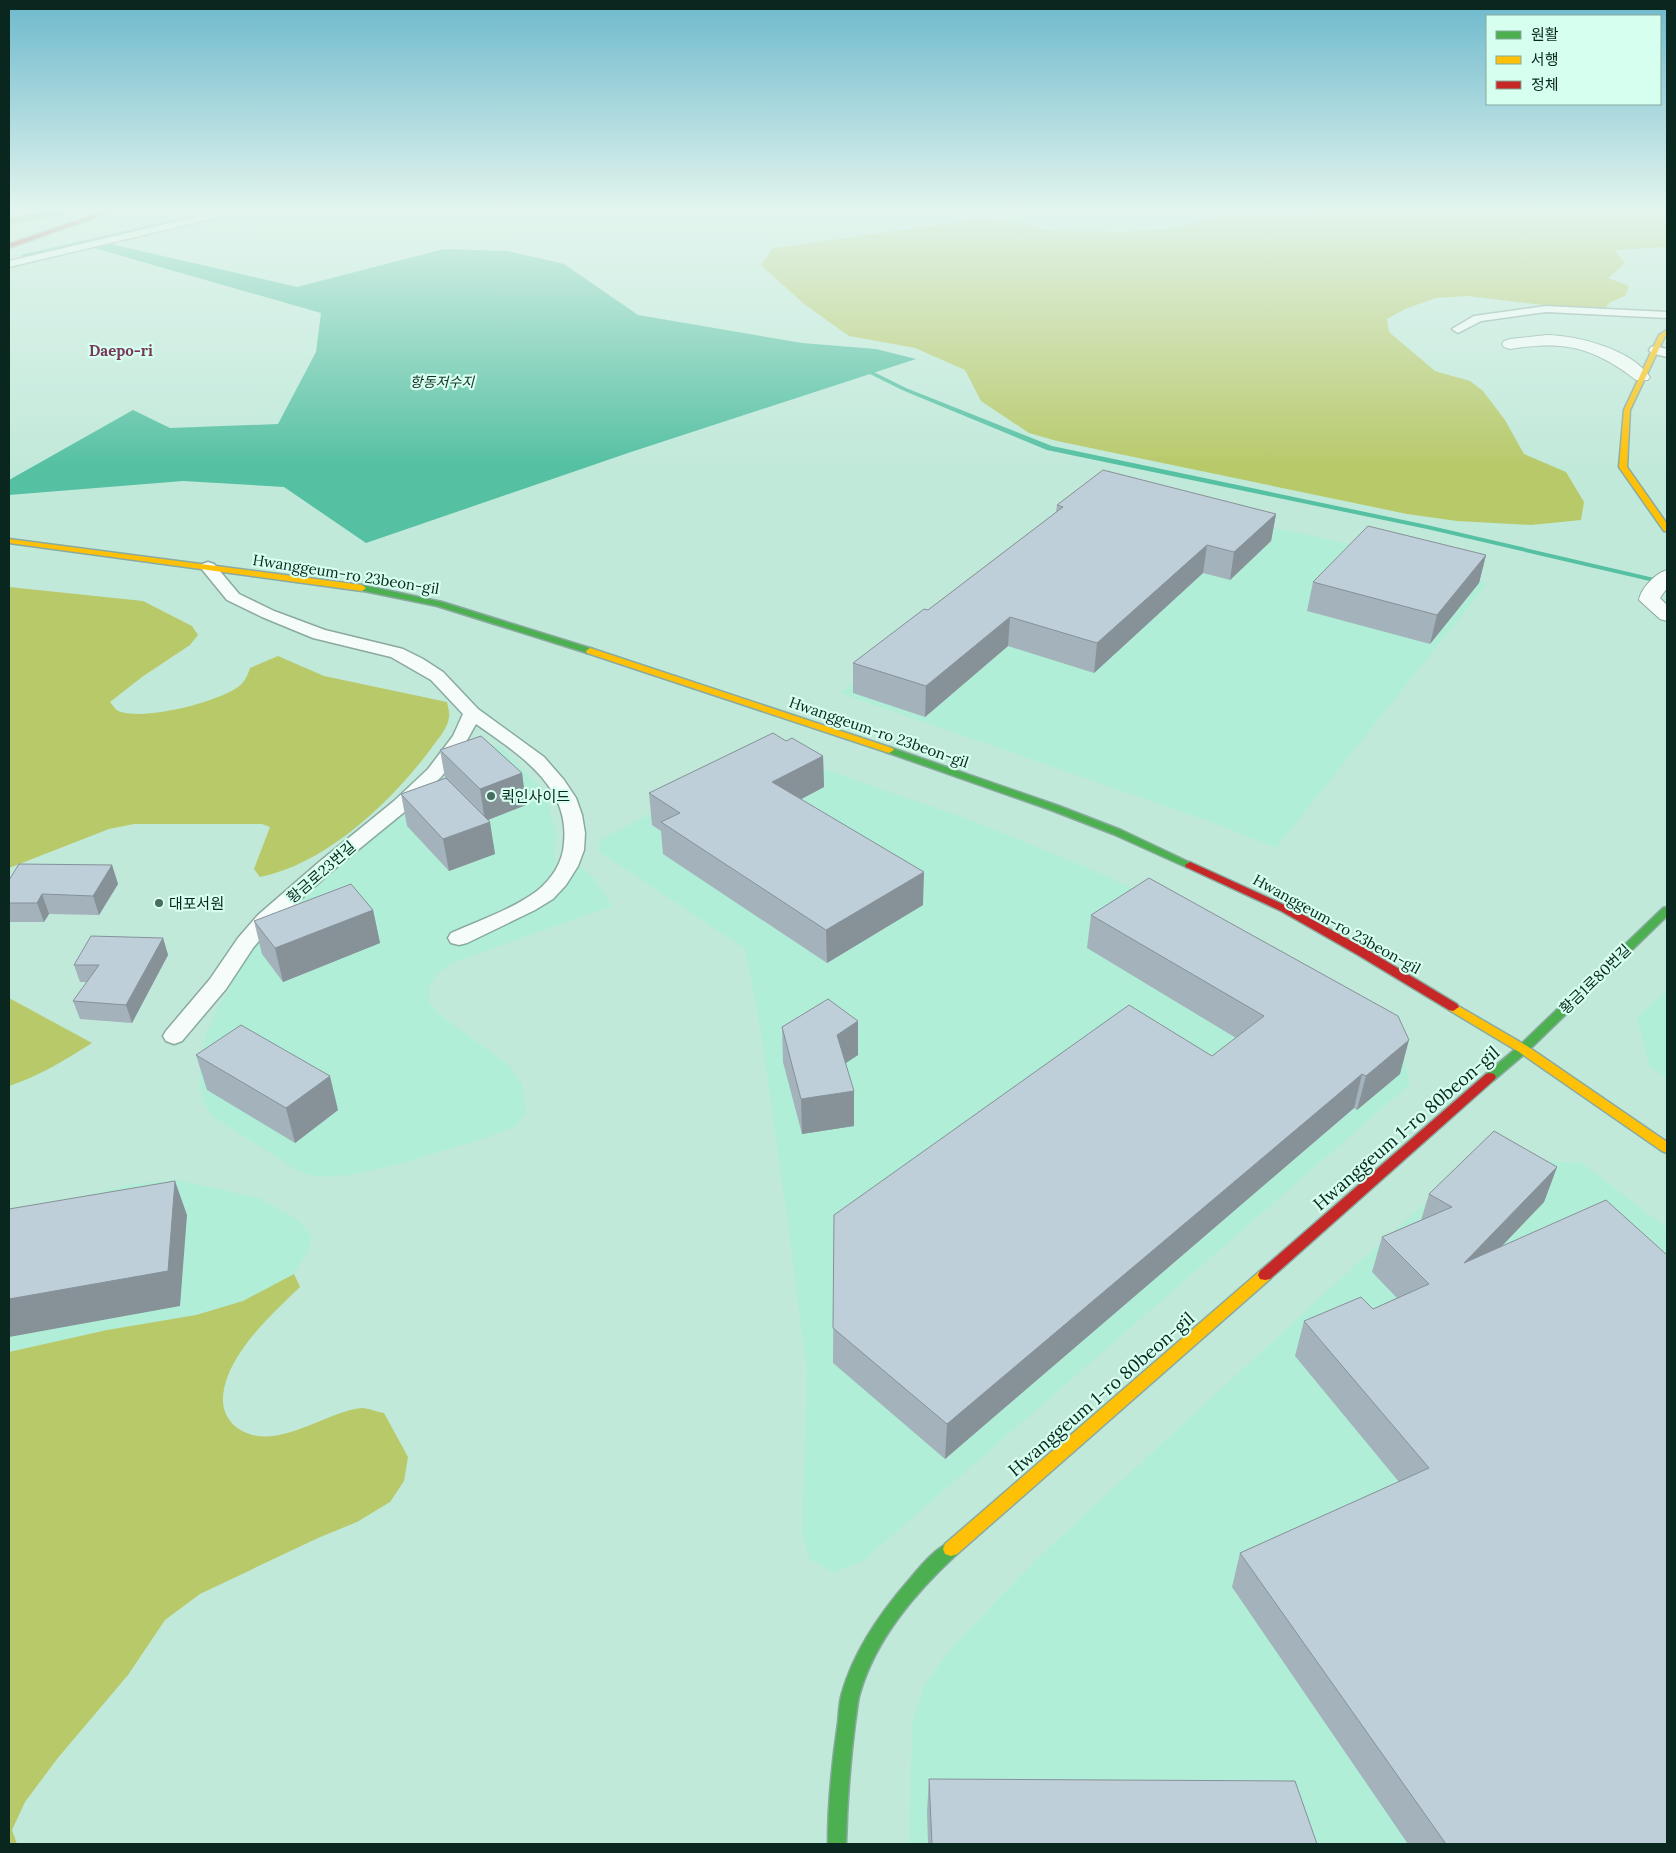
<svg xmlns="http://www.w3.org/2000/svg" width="1676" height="1853" font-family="Lora,'Noto Sans KR',serif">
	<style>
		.built { fill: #b0eed7 }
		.forest { fill: #b8c96a }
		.water { fill: #55c0a2 }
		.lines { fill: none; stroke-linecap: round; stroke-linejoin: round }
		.stream { fill: #55c0a2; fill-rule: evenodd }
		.lane-casing { stroke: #8aaa9f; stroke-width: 3 }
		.street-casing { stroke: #8aaa9f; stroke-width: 2 }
		.fast-casing { stroke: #8aaa9f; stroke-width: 3 }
		.slow-casing { stroke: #8aaa9f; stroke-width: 3 }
		.jam-casing { stroke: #8aaa9f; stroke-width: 3 }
		.lane { fill: #f6fcf9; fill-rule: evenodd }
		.street { fill: #f6fcf9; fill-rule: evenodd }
		.fast { fill: #4caf50; fill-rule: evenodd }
		.slow { fill: #ffc107; fill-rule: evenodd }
		.jam { fill: #c62828; fill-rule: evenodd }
		.wall { fill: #a4b2bb }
		.shaded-wall { fill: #869198 }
		.building { fill: #bfcfd9; stroke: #869198 }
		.poi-dot { fill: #496b60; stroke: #d6ffef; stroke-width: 2 }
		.labels { text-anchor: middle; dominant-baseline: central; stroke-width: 4.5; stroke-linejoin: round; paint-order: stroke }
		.far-water-label { font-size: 14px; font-style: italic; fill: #163027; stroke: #d6ffef }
		.far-quarter-label { font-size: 15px; font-weight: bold; fill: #773658; stroke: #d6ffef }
		.street-label { font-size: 15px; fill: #09271e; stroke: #d6ffef }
		.poi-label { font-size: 15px; fill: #09271e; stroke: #d6ffef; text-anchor: start }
		.near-street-label { font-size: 18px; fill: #09271e; stroke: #d6ffef }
	</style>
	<rect width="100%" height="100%" fill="#c1e9da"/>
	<!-- built -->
	<g class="built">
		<path d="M 1095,494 L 1141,501 L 1333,540 L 1484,582 L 1486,585 L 1276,848 L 1217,824 L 840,693 Z"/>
		<path d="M 490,744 L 503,749 L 544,791 L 557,834 L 554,860 L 582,868 L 593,877 L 612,906 L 454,962 L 437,974 L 429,988 L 429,1002 L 444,1018 L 510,1066 L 522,1085 L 526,1112 L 517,1126 L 485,1138 L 403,1163 L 351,1175 L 317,1177 L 296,1170 L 214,1117 L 203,1102 L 200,1083 L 200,1061 L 206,1035 L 217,1009 L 248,957 L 267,932 L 289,910 L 344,861 L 420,803 Z"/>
		<path d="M 772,751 L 968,819 L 1086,867 L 1190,915 L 1398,1031 L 1410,1084 L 863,1561 L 833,1573 L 810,1559 L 802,1534 L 807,1372 L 790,1238 L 760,1026 L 745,949 L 598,851 L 600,840 Z"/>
		<path d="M 1667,991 L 1667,1078 L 1649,1066 L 1637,1017 Z"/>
		<path d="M 1478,1157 L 1582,1163 L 1667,1228 L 1667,1844 L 909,1844 L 912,1722 L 925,1684 L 955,1644 L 1041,1555 L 1362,1259 Z"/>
		<path d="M 177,1180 L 259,1198 L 298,1220 L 312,1237 L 307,1253 L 294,1274 L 243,1301 L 196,1315 L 107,1330 L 9,1352 L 9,1218 L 127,1185 Z"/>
	</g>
	<!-- forest -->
	<g class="forest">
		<path d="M 1306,208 L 1667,208 L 1667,247 L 1615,250 L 1625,263 L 1608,278 L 1629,286 L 1626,295 L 1609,303 L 1603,312 L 1467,296 L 1436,298 L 1405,309 L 1387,319 L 1389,332 L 1435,371 L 1470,381 L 1483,391 L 1505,420 L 1524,454 L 1566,472 L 1584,502 L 1581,520 L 1531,525 L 1457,521 L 1407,514 L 1057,441 L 1029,433 L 981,401 L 965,370 L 915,348 L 849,336 L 804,304 L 761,265 L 773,248 L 977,220 L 1018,223 L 1050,231 L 1124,232 L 1180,228 L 1219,215 L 1301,214 Z"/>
		<path d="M 9,587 L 143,601 L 192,626 L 198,635 L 190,645 L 142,677 L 110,702 C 113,705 115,709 118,711 C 144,721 212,703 235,689 C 244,684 247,677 250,668 L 278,656 L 324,676 L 447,702 C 448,707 450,713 449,717 C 448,729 436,741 430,750 C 391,802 326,864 260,877 L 254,869 L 270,827 L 262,824 L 134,824 L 109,829 L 9,868 Z"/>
		<path d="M 9,998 L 92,1043 C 65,1060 39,1076 9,1086 Z"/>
		<path d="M 294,1274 L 300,1287 C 271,1315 223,1358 223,1401 C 223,1412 230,1424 239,1429 C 276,1453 323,1412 362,1408 C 368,1408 377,1412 384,1413 L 408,1457 L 404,1481 L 390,1502 L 357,1522 L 318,1538 L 200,1594 L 165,1620 L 128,1675 L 57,1759 L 25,1802 L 12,1830 L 17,1844 L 9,1844 L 9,1352 L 107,1330 L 196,1315 L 243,1301 Z"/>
	</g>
	<!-- water -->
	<path class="water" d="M 111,244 L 297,287 L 444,249 L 508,251 L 564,264 L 638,315 L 802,343 L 876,349 L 916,359 L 631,452 L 366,543 L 284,487 L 183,481 L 9,495 L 9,480 L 133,410 L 170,428 L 278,424 L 316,352 L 321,313 L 94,248 Z"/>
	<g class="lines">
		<!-- stream -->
		<g class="stream">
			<path d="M 225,208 L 233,208 L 24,257 L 21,255 Z"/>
			<path d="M 870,372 L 874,372 L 906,388 L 1052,446 L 1427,525 L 1667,581 L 1667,585 L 1427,529 L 1047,450 L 902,390 L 870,374 Z"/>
		</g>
		<!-- lane casing -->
		<g class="lane-casing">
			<g id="lane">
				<path d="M 234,208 L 250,208 L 245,211 L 9,267 L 9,261 Z"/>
				<path d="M 1546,306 L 1667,312 L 1667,318 L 1546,312 L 1481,321 L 1458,333 L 1452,329 L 1474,316 Z"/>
				<path d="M 1655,346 L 1667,349 L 1667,357 L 1651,353 L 1649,350 L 1651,347 Z"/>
				<path d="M 208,562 L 214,564 L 239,594 L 274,611 L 325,630 L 403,649 L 423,659 L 443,672 L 478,709 L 544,757 L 564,780 L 576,798 L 582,815 L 585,833 L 584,850 L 578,866 L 566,885 L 553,899 L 535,910 L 467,943 L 459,945 L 451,943 L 448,938 L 451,933 C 480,920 511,910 537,891 C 552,879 563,862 564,843 C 570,785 517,753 476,724 L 458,756 L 441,777 L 408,809 L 332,871 L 272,925 L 253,948 L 226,989 L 182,1041 L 174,1044 L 166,1041 L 163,1036 L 166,1031 L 210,979 L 238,938 L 258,915 L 318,863 L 394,801 L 428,769 L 453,736 L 463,714 L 431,680 L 391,657 L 313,638 L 262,617 L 227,600 L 200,567 L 202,564 Z"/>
			</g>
		</g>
		<!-- street casing -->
		<g class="street-casing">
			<g id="street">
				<path d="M 1547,335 C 1579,336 1631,349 1650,377 L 1648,380 L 1636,380 C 1594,347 1563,340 1510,349 L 1504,347 L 1502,344 L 1504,341 L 1510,339 Z"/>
				<path d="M 1667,570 L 1667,588 L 1660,598 L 1667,605 L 1667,621 L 1660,619 L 1639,600 C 1641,588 1656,573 1667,570 Z"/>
			</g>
		</g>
		<!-- fast casing -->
		<g class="fast-casing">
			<g id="fast">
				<path d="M 62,210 L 64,213 L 9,223 L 9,219 Z"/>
				<path d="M 362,585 L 442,602 L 593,649 L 594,651 L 593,653 L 587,653 L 437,606 L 359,590 L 358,588 Z"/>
				<path d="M 889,747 L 1059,806 L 1121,830 L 1195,865 L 1190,868 L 1186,867 L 1113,834 L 1051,810 L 886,752 L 884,750 L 886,748 Z"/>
				<path d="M 1667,907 L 1667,916 L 1527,1052 L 1494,1080 L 1486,1080 L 1484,1077 L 1486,1074 L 1519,1046 L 1663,908 Z"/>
				<path d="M 951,1542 L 957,1544 L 959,1549 L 957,1554 C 916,1592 876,1638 860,1693 C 857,1702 857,1713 855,1723 C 850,1763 847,1803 846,1844 L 828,1844 C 828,1804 832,1763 838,1723 C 839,1713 839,1703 842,1693 C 854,1651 881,1612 909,1580 C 920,1567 935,1548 951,1542 Z"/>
			</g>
		</g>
		<!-- slow casing -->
		<g class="slow-casing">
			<g id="slow">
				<path d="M 1667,330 L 1667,335 L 1665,336 L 1630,410 L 1627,467 L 1667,524 L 1667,531 L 1664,531 L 1619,467 L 1624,410 L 1659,335 Z"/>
				<path d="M 9,539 L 362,585 L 366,588 L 362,591 L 9,543 Z"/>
				<path d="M 590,648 L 892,748 L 894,750 L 889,753 L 886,752 L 587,653 L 586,651 Z"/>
				<path d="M 1453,1003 L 1527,1046 L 1667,1142 L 1667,1153 L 1662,1151 L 1519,1052 L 1449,1010 L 1447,1007 L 1449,1004 Z"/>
				<path d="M 1265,1270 L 1270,1271 L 1272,1275 L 1270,1279 L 957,1554 L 951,1556 L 945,1554 L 943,1549 L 945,1544 L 1260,1271 Z"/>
			</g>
		</g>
		<!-- jam casing -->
		<g class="jam-casing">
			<g id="jam">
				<path d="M 115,208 L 122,208 L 9,248 L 9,244 Z"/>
				<path d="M 1190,862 L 1289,907 L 1366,949 L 1457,1004 L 1459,1007 L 1453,1011 L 1449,1010 L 1358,955 L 1281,911 L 1186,867 L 1185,865 Z"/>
				<path d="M 1490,1073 L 1494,1074 L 1496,1077 L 1494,1080 L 1270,1279 L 1265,1280 L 1260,1279 L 1258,1275 L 1260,1271 L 1486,1074 Z"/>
			</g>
		</g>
		<!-- lane -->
		<use href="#lane" class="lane"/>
		<!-- street -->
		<use href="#street" class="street"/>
		<!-- fast -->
		<use href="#fast" class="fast"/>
		<!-- slow -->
		<use href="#slow" class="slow"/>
		<!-- jam -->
		<use href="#jam" class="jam"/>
	</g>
	<!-- wall -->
	<g class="wall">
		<path d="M 1057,505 L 1276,514 L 1271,541 L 1230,580 L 1203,573 L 1094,673 L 1008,646 L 925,717 L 853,693 L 853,663 L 928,610 L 1056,512 Z"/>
		<path d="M 1486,555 L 1479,583 L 1430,644 L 1307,611 L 1313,582 Z"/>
		<path d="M 440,750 L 522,773 L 526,805 L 488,820 L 495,854 L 449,871 L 407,826 L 401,794 L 445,778 Z"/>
		<path d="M 823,756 L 824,787 L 801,799 L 923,905 L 827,963 L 663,854 L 661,831 L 652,825 L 649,793 Z"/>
		<path d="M 112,865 L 118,884 L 99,915 L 49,914 L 44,922 L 9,922 L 9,880 Z"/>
		<path d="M 373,910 L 380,943 L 283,982 L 262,954 L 254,921 Z"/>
		<path d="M 1091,915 L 1400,1074 L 1357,1110 L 1354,1108 L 945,1459 L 833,1363 L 834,1215 L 1212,1056 L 1236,1038 L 1087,948 Z"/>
		<path d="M 163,938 L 168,955 L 132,1023 L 80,1019 L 73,1001 L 87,982 L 80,982 L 74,965 Z"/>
		<path d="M 858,1021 L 858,1055 L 845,1063 L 854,1126 L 802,1134 L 783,1062 L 782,1027 Z"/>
		<path d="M 196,1055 L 338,1110 L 295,1143 L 207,1090 Z"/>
		<path d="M 1557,1167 L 1544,1202 L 1502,1246 L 1667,1844 L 1408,1844 L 1232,1587 L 1240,1553 L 1399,1482 L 1295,1356 L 1304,1321 L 1373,1309 L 1397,1298 L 1372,1272 L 1382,1237 L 1421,1220 L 1429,1194 Z"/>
		<path d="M 929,1779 L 1317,1844 L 928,1844 L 927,1812 Z"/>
	</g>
	<!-- shaded-wall -->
	<g class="shaded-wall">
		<path d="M 1276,514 L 1271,541 L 1230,580 L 1234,552 Z"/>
		<path d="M 1207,545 L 1203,573 L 1094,673 L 1097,643 Z"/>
		<path d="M 1486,555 L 1479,583 L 1430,644 L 1437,615 Z"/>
		<path d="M 1010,617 L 1008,646 L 925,717 L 926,686 Z"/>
		<path d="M 823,756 L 824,787 L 773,814 L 772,782 Z"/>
		<path d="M 522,773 L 526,805 L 485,821 L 480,789 Z"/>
		<path d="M 490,822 L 495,854 L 449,871 L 443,839 Z"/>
		<path d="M 112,865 L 118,884 L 99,915 L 93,896 Z"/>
		<path d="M 924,872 L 923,905 L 827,963 L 826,930 Z"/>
		<path d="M 42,894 L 49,914 L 44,922 L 37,903 Z"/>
		<path d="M 373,910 L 380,943 L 283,982 L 275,948 Z"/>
		<path d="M 163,938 L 168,955 L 132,1023 L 126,1005 Z"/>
		<path d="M 858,1021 L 858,1055 L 837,1069 L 837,1035 Z"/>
		<path d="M 1409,1040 L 1400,1074 L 1357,1110 L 1366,1076 Z"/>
		<path d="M 1362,1074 L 1354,1108 L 945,1459 L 947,1424 Z"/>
		<path d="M 330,1076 L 338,1110 L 295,1143 L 286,1108 Z"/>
		<path d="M 854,1091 L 854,1126 L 802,1134 L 801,1099 Z"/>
		<path d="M 1557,1167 L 1544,1202 L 1452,1298 L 1464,1263 Z"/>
		<path d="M 175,1181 L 187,1215 L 180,1306 L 9,1337 L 9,1299 Z"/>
	</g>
	<!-- building -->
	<g class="building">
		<path d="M 1103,470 L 1276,514 L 1234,552 L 1207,545 L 1097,643 L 1010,617 L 926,686 L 853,663 L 924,609 L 928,610 L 1063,507 L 1057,505 Z"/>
		<path d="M 1368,526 L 1486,555 L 1437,615 L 1313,582 Z"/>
		<path d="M 773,733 L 786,741 L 792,738 L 823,756 L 772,782 L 924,872 L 826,930 L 661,822 L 680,813 L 649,793 Z"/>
		<path d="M 481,736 L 522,773 L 480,789 L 440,750 Z"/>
		<path d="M 446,778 L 490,822 L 443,839 L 401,794 Z"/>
		<path d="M 19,864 L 112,865 L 93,896 L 42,894 L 37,903 L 9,903 L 9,880 Z"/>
		<path d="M 1149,878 L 1398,1016 L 1409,1040 L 1366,1076 L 1362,1074 L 947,1424 L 833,1328 L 834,1215 L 1129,1005 L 1212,1056 L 1264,1016 L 1091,915 Z"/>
		<path d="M 351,884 L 373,910 L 275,948 L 254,921 Z"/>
		<path d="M 91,936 L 163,938 L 126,1005 L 73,1001 L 99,965 L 74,965 Z"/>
		<path d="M 828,999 L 858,1021 L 837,1035 L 854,1091 L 801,1099 L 782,1027 Z"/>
		<path d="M 241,1025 L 330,1076 L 286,1108 L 196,1055 Z"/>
		<path d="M 1494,1131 L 1557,1167 L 1464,1263 L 1606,1200 L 1667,1255 L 1667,1844 L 1446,1844 L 1240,1553 L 1429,1468 L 1304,1321 L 1361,1297 L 1373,1309 L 1429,1284 L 1382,1237 L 1452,1207 L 1429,1194 Z"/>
		<path d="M 175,1181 L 168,1271 L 9,1299 L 9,1209 Z"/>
		<path d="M 929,1779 L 1295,1781 L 1317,1844 L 932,1844 Z"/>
	</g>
	<!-- sky -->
	<linearGradient id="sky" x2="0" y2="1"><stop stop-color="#6db9cc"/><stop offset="0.45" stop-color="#e3f5ee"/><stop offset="1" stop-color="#e3f5ee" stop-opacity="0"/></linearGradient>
	<rect width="1676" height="467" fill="url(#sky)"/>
	<!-- markers -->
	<g class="poi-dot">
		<circle cx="491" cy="796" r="5"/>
		<circle cx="159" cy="903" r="5"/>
	</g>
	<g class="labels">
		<!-- far-water labels -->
		<g class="far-water-label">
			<text x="442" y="382">항동저수지</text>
		</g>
		<!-- far-quarter labels -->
		<g class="far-quarter-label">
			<text x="121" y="350">Daepo-ri</text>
		</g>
		<!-- street labels -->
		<g class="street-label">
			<text transform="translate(346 574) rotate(9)">Hwanggeum-ro 23beon-gil</text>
			<text transform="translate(879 732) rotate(19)">Hwanggeum-ro 23beon-gil</text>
			<text transform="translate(321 872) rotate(-41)">황금로23번길</text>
			<text transform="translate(1337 924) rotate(29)">Hwanggeum-ro 23beon-gil</text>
			<text transform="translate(1595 979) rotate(-44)">황금1로80번길</text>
		</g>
		<!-- poi labels -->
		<g class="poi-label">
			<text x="501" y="796">퀵인사이드</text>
			<text x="169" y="903">대포서원</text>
		</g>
		<!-- near-street labels -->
		<g class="near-street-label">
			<text transform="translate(1406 1128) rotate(-41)">Hwanggeum 1-ro 80beon-gil</text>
			<text transform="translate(1101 1394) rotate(-41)">Hwanggeum 1-ro 80beon-gil</text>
		</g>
	</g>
	<!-- border -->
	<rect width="1676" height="1853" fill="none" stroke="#09271e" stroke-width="20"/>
	<!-- legend -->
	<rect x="1486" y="15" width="175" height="90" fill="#d6ffef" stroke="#84a99b"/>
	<rect x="1496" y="31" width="25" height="8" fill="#4caf50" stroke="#84a99b"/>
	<text x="1531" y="40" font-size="15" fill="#09271e">원활</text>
	<rect x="1496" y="56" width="25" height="8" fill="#ffc107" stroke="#84a99b"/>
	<text x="1531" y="65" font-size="15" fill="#09271e">서행</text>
	<rect x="1496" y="81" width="25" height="8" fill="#c62828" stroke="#84a99b"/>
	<text x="1531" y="90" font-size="15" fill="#09271e">정체</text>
</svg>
